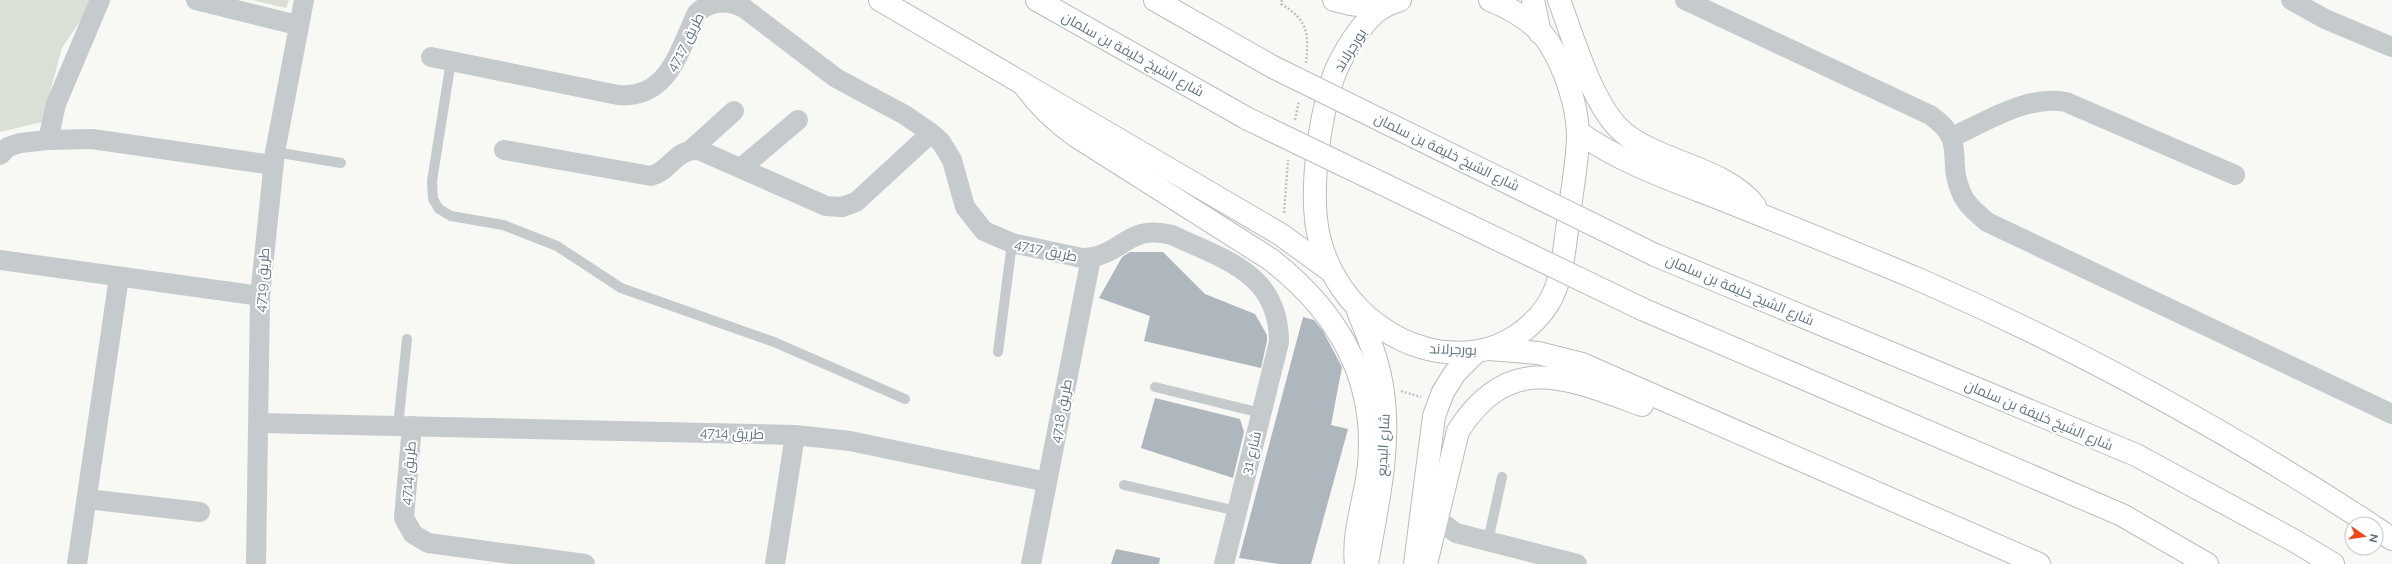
<svg xmlns="http://www.w3.org/2000/svg" width="2392" height="564" font-family="Raleway,Cairo,sans-serif">
	<style>
		.green { fill: #dae0d5 }
		.building { fill: #aeb7bd }
		.lines { fill: none; stroke-linecap: round; stroke-linejoin: round }
		.primary-casing { stroke: #b8bdc0; stroke-width: 24 }
		.motorway-casing { stroke: #b9bdc0; stroke-width: 24 }
		.path { stroke: #c0c3c5; stroke-width: 2.5; stroke-dasharray: 2 2; stroke-linecap: butt }
		.service { stroke: #c5cacd; stroke-width: 10 }
		.minor { stroke: #c5cacd; stroke-width: 20 }
		.primary { stroke: #fff; stroke-width: 22 }
		.motorway { stroke: #fff; stroke-width: 22 }
		.motorway-bridge-casing { stroke: #b9bdc0; stroke-width: 24; stroke-linecap: butt }
		.motorway-bridge { stroke: #fff; stroke-width: 22 }
		.labels { text-anchor: middle; dominant-baseline: central; stroke-width: 4; stroke-linejoin: round; paint-order: stroke }
		.street-label { font-size: 14px; fill: #607583; stroke: #fff }
	</style>
	<rect width="100%" height="100%" fill="#f8f8f5"/>
	<!-- green -->
	<g class="green">
		<path d="M 0,0 L 94,0 L 62,48 L 42,122 L 0,132 Z"/>
		<path d="M 252,0 L 289,0 L 286,8 Z"/>
	</g>
	<!-- building -->
	<g class="building">
		<path d="M 1130,252 L 1163,252 L 1205,294 L 1255,314 L 1267,335 L 1267,341 L 1261,368 L 1144,341 L 1150,316 L 1099,298 L 1122,257 Z"/>
		<path d="M 1303,317 L 1314,320 L 1323,331 L 1342,367 L 1331,425 L 1348,429 L 1311,564 L 1279,564 L 1239,558 Z"/>
		<path d="M 1155,398 L 1240,419 L 1244,432 L 1233,478 L 1141,448 Z"/>
		<path d="M 1116,549 L 1160,558 L 1159,564 L 1111,564 Z"/>
	</g>
	<g class="lines">
		<!-- primary casing -->
		<g class="primary-casing">
			<g id="primary">
				<path d="M 1400,0 C 1394,2 1388,4 1383,7 C 1364,18 1340,57 1333,78 C 1319,121 1308,197 1320,241 C 1338,309 1406,363 1478,351 C 1491,349 1505,343 1516,336 C 1564,304 1561,267 1569,216 C 1572,188 1578,161 1578,134 C 1577,104 1565,68 1549,43 C 1536,23 1512,9 1490,0"/>
				<path d="M 1533,0 L 1540,33"/>
				<path d="M 1358,311 C 1368,336 1378,360 1382,386 C 1392,446 1377,505 1367,564"/>
				<path d="M 1415,564 L 1434,416 L 1443,392 L 1455,373 L 1476,352"/>
			</g>
		</g>
		<!-- motorway casing -->
		<g class="motorway-casing">
			<g id="motorway">
				<path d="M 880,0 L 1280,234 L 1331,271"/>
				<path d="M 1037,0 L 1248,119"/>
				<path d="M 1155,0 L 1273,67"/>
				<path d="M 1334,0 L 1351,4 L 1382,8"/>
				<path d="M 1559,0 C 1573,37 1593,108 1624,133 C 1661,163 1726,168 1755,206"/>
				<path d="M 1024,85 C 1039,106 1055,121 1076,136 L 1270,259 C 1337,311 1377,377 1369,465 C 1366,497 1352,532 1356,564"/>
				<path d="M 1578,132 C 1623,164 1675,181 1726,201 C 1791,227 1856,253 1920,280 C 2077,348 2227,431 2370,524"/>
				<path d="M 1655,255 L 2136,455 L 2293,540 L 2333,564"/>
				<path d="M 1642,309 L 2122,515 L 2207,564"/>
				<path d="M 1489,349 L 1538,353 L 1582,364 L 2039,564"/>
				<path d="M 2376,528 L 2392,539"/>
				<path d="M 1426,564 L 1458,431 C 1510,350 1568,378 1642,405"/>
			</g>
		</g>
		<!-- path -->
		<g class="path">
			<path d="M 1282,0 L 1281,4 C 1308,20 1309,33 1306,63"/>
			<path d="M 1295,120 L 1299,101"/>
			<path d="M 1284,213 L 1288,160"/>
			<path d="M 1401,391 L 1421,397"/>
		</g>
		<!-- service -->
		<g class="service">
			<path d="M 451,61 L 432,181 L 433,199 L 439,209 L 451,216 L 503,225 L 557,246 L 621,288 L 774,342 L 905,399"/>
			<path d="M 275,152 L 341,163"/>
			<path d="M 998,352 L 1012,243"/>
			<path d="M 1155,387 L 1261,413"/>
			<path d="M 398,426 L 407,339"/>
			<path d="M 1124,485 L 1237,511"/>
			<path d="M 1488,541 L 1502,477"/>
		</g>
		<!-- minor -->
		<g class="minor">
			<path d="M 196,0 L 297,25"/>
			<path d="M 1685,0 L 1930,115 C 1968,141 1946,158 1961,192 C 1966,205 1977,213 1987,222 L 2392,414"/>
			<path d="M 2291,0 L 2325,19 L 2392,47"/>
			<path d="M 431,57 L 618,95 C 669,99 679,50 697,13 C 711,0 728,0 744,8 L 836,78 L 905,115 L 931,133 L 941,142 L 952,160 L 965,207 L 984,231 L 1012,243 L 1082,258 C 1124,257 1125,223 1172,235 C 1225,260 1279,273 1279,342 L 1224,564"/>
			<path d="M 1952,137 C 1988,121 2026,95 2066,102 L 2235,175"/>
			<path d="M 48,140 L 56,104 L 100,0"/>
			<path d="M 692,149 L 734,111"/>
			<path d="M 504,150 L 651,176 C 672,170 674,149 699,150 L 826,206 L 842,207 L 856,202 L 931,133"/>
			<path d="M 0,155 L 8,147 L 20,143 L 48,140 L 92,139 L 273,165"/>
			<path d="M 741,168 L 798,120"/>
			<path d="M 0,260 L 260,296"/>
			<path d="M 259,423 L 795,435 L 850,441 L 1047,482"/>
			<path d="M 412,426 L 404,518 L 413,534 L 428,543 L 585,564"/>
			<path d="M 87,499 L 200,512"/>
			<path d="M 1437,519 L 1456,533 L 1577,564"/>
			<path d="M 77,564 L 119,277"/>
			<path d="M 256,564 L 260,296 L 275,152 L 304,0"/>
			<path d="M 775,564 L 795,435"/>
			<path d="M 1031,564 L 1091,258"/>
		</g>
		<!-- primary -->
		<use href="#primary" class="primary"/>
		<!-- motorway -->
		<use href="#motorway" class="motorway"/>
		<!-- motorway-bridge casing -->
		<g class="motorway-bridge-casing">
			<g id="motorway-bridge">
				<path d="M 1273,67 L 1655,255"/>
				<path d="M 1248,119 L 1642,309"/>
			</g>
		</g>
		<!-- motorway-bridge -->
		<use href="#motorway-bridge" class="motorway-bridge"/>
	</g>
	<g class="labels">
		<!-- street labels -->
		<g class="street-label">
			<text transform="translate(685 42) rotate(-62)">طريق 4717</text>
			<text transform="translate(1350 50) rotate(-58)">بورجرلاند</text>
			<text transform="translate(1133 54) rotate(29)">شارع الشيخ خليفة بن سلمان</text>
			<text transform="translate(1447 152) rotate(26)">شارع الشيخ خليفة بن سلمان</text>
			<text transform="translate(1046 250) rotate(12)">طريق 4717</text>
			<text transform="translate(262 280) rotate(-86)">طريق 4719</text>
			<text transform="translate(1740 290) rotate(23)">شارع الشيخ خليفة بن سلمان</text>
			<text transform="translate(1453 349) rotate(2)">بورجرلاند</text>
			<text transform="translate(1061 411) rotate(-79)">طريق 4718</text>
			<text transform="translate(2039 415) rotate(23)">شارع الشيخ خليفة بن سلمان</text>
			<text transform="translate(732 433) rotate(2)">طريق 4714</text>
			<text transform="translate(1383 445) rotate(-87)">شارع البديع</text>
			<text transform="translate(1251 453) rotate(-76)">شارع 31</text>
			<text transform="translate(408 473) rotate(-85)">طريق 4714</text>
		</g>
	</g>
	<!-- north arrow -->
	<g transform="translate(2364 536) rotate(103)"><circle r="19" fill="#ffffff" stroke="#bfc8cd"/>
	<path d="M0-3L7 15L0 10L-7 15Z" fill="#f2451a"/>
	<text y="-6" font-size="11" font-weight="bold" text-anchor="middle" fill="#607583">N</text>
	</g>
</svg>
